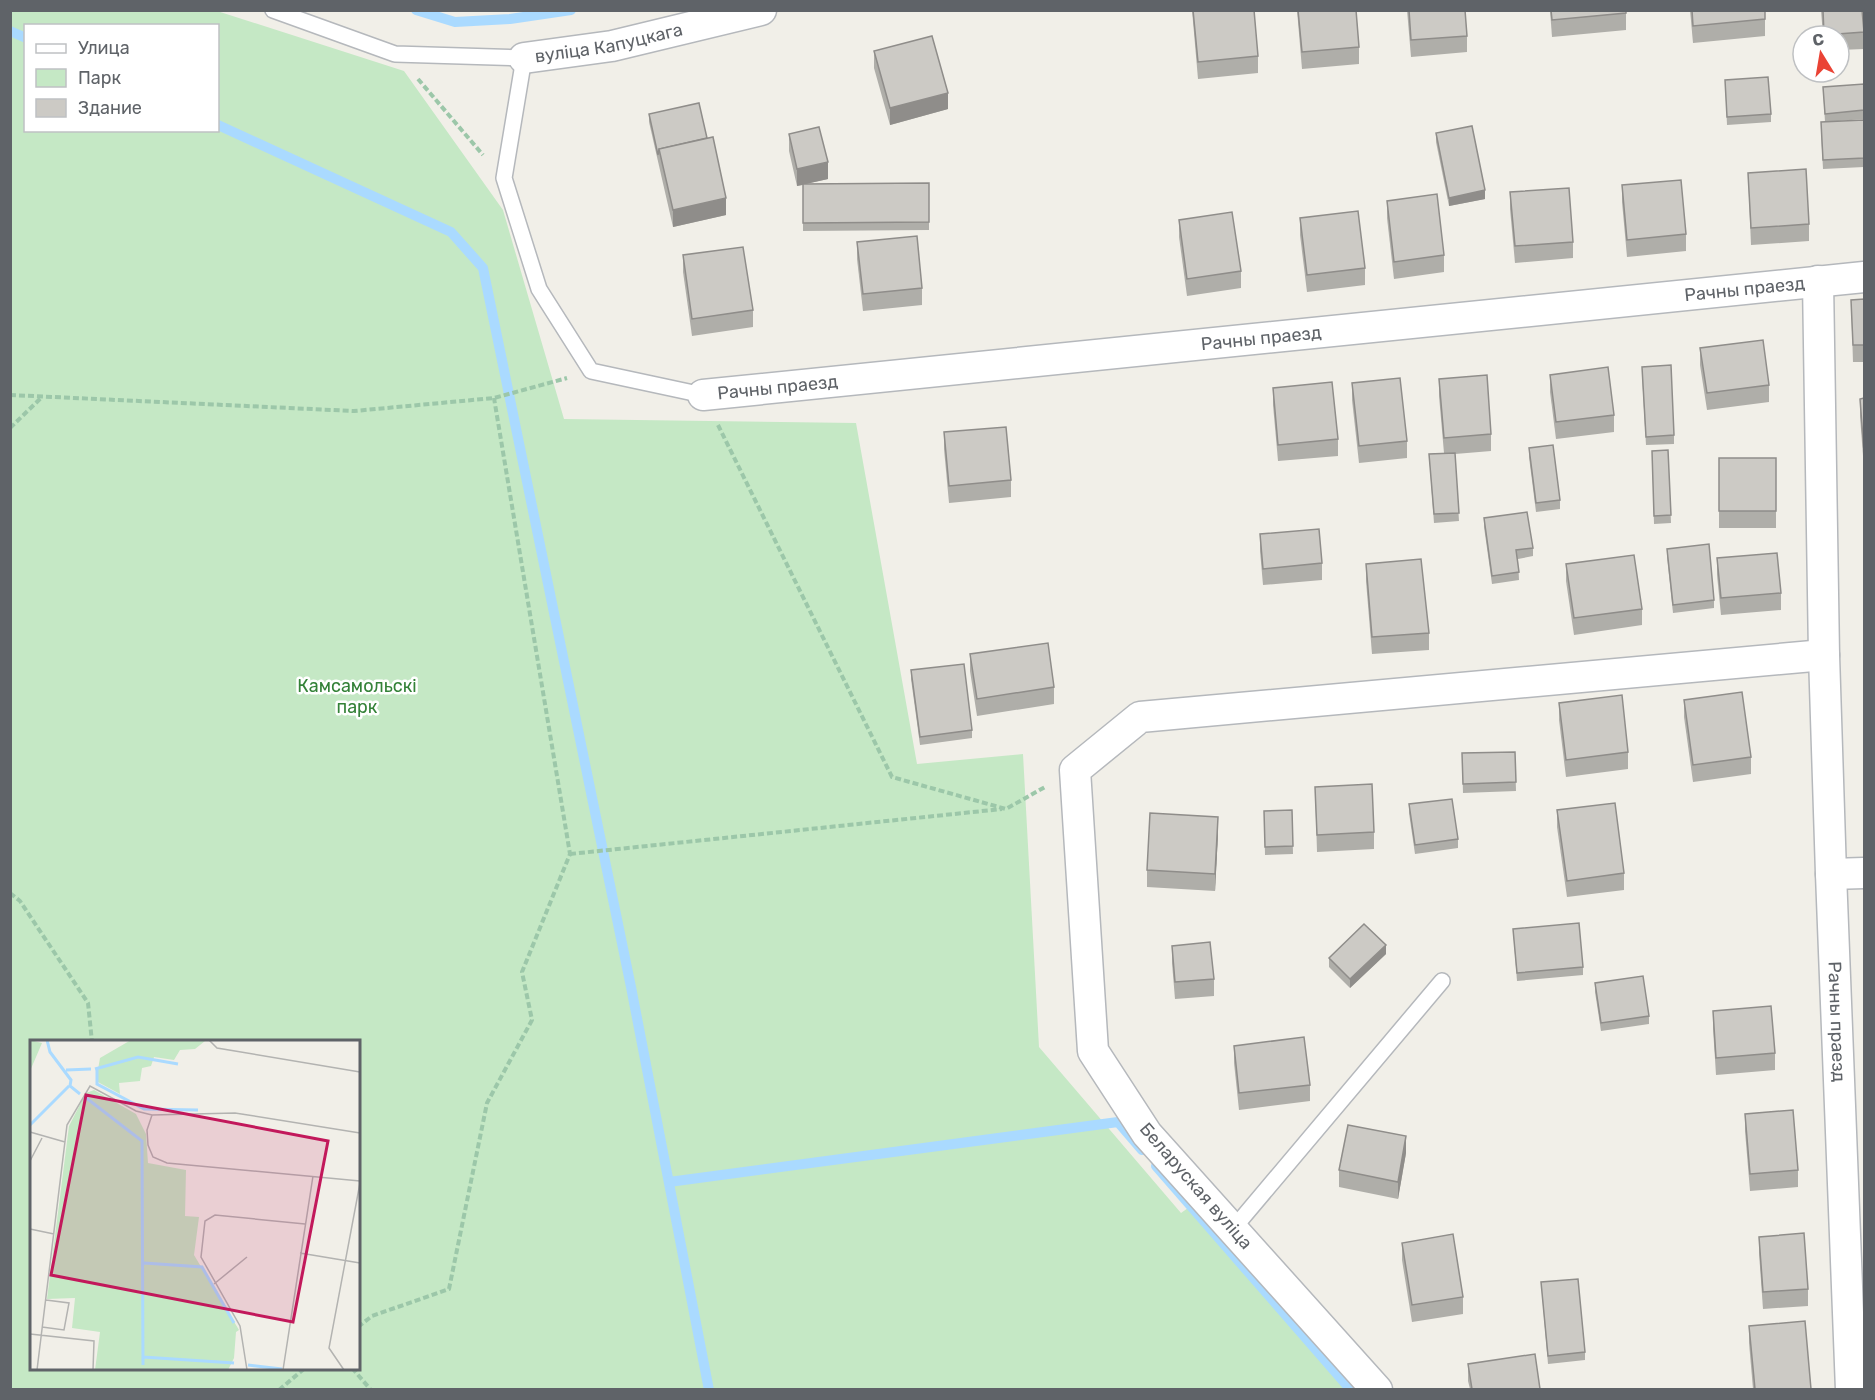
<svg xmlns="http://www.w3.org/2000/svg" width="1875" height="1400" font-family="Rubik,sans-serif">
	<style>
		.green { fill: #c5e8c5; fill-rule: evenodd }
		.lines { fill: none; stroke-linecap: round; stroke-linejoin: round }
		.stream { stroke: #aadaff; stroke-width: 10 }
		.service-casing { stroke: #b5b8bc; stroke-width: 18 }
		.minor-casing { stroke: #b5b8bc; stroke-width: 33 }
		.path { stroke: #9cc7a9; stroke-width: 4; stroke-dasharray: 6 3; stroke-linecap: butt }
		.service { stroke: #fff; stroke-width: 15 }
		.minor { stroke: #fff; stroke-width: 30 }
		.wall { fill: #afaea9 }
		.shaded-wall { fill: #8f8d8a }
		.building { fill: #cccac5; stroke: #8f8d8a; stroke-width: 1.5 }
		.labels { text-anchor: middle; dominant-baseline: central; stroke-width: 5; stroke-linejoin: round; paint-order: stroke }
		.street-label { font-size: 18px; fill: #5f6368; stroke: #fff }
		.park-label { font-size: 18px; fill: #348238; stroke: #fff }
		.inset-river { fill: none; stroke: #aadaff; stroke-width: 3 }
		.inset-road { fill: none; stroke: #b3b3b1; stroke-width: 1.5 }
		.view { fill: #c2185b; fill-opacity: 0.15; stroke: #c2185b; stroke-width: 3 }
		.inset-edge { fill: none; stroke: #5f6368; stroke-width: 3 }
	</style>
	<rect width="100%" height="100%" fill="#f1efe8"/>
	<!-- green -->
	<path class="green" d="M 10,11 L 217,11 L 404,71 L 503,210 L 564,419 L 856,423 L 917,764 L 1023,754 L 1039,1047 L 1181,1213 L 1188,1208 L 1346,1389 L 11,1389 ZM 26,26 L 218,26 L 218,130 L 26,130 ZM 32,1042 L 358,1042 L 358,1368 L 32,1368 Z"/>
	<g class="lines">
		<!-- stream -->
		<g class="stream">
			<path d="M 416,10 L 455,22 L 510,19 L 571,10"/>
			<path d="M 10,31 L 26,38"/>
			<path d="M 218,125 L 451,232 L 483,268 L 631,987 L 709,1390"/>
			<path d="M 1156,1166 L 1351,1390"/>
			<path d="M 669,1182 L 1118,1122 L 1142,1150"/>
		</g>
		<!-- service casing -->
		<g class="service-casing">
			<g id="service">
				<path d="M 273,10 L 395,54 L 524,58 L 504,178 L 539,289 L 591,371 L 703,395"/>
				<path d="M 1233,1229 L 1442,981"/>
			</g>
		</g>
		<!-- minor casing -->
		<g class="minor-casing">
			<g id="minor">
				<path id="s1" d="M 524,58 L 612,46 L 761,10"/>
				<path id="s2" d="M 1818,281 L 1824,655 L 1831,874 L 1851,1390"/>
				<path id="s3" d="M 703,395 L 1864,277"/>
				<path d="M 1831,874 L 1864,873"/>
				<path d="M 1377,1390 L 1147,1134 L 1093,1051 L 1075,770 L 1140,717 L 1824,655"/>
			</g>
		</g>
		<!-- path -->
		<g class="path">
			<path d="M 418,79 L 483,155"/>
			<path d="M 10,395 L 354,411 L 494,398 L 567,378"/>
			<path d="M 718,425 L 892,777 L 1006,809 L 1045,787"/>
			<path d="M 10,428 L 42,397"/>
			<path d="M 570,854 L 1002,809"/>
			<path d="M 10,893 L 20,901 L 88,1003 L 92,1042"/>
			<path d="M 358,1327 L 372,1316 L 449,1289 L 487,1103 L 532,1020 L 522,972 L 570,854 L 494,398"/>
			<path d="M 352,1368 L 371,1390"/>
			<path d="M 279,1390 L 305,1368"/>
		</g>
		<!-- service -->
		<use href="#service" class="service"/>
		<!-- minor -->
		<use href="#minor" class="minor"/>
	</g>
	<!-- wall -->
	<g class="wall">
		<path d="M 1192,10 L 1254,10 L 1258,56 L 1258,73 L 1198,79 Z"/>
		<path d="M 1297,10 L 1356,10 L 1359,47 L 1359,64 L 1302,69 Z"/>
		<path d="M 1407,10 L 1465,10 L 1467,36 L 1467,52 L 1411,57 Z"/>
		<path d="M 1550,10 L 1626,10 L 1626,30 L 1552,37 Z"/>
		<path d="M 1690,10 L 1765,10 L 1765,36 L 1693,43 Z"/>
		<path d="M 1821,10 L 1862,10 L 1864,49 L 1839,50 L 1839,36 L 1823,36 Z"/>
		<path d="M 874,51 L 948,109 L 890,125 L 874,68 Z"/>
		<path d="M 1725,80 L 1771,114 L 1771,122 L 1727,125 Z"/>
		<path d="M 1864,84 L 1864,119 L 1826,122 L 1864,120 L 1864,167 L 1823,169 L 1821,131 L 1821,122 L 1825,122 L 1823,87 Z"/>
		<path d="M 649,114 L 707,138 L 726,215 L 673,227 L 649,122 Z"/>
		<path d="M 1436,133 L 1485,199 L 1449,206 L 1436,142 Z"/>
		<path d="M 789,134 L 828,179 L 805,184 L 929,183 L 929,230 L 803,231 L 803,185 L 797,186 L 789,151 Z"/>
		<path d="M 1748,173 L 1809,224 L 1809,241 L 1751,245 Z"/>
		<path d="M 1622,185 L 1686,234 L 1686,251 L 1627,257 L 1622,202 Z"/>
		<path d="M 1510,192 L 1573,242 L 1573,258 L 1515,263 L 1510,209 Z"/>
		<path d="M 1387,201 L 1444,255 L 1444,272 L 1394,279 L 1387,218 Z"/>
		<path d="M 1300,218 L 1365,268 L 1365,285 L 1307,292 L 1300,235 Z"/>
		<path d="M 1179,220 L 1241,271 L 1241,288 L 1187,296 L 1179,237 Z"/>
		<path d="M 857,242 L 922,288 L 922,305 L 863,311 L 857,259 Z"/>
		<path d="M 683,255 L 753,310 L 753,327 L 692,336 L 683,272 Z"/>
		<path d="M 1864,299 L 1864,362 L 1853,362 L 1851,300 Z"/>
		<path d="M 1700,348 L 1769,385 L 1769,402 L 1707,410 L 1700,365 Z"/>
		<path d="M 1550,375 L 1614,415 L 1614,432 L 1556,439 L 1550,392 Z"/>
		<path d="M 1642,375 L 1674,435 L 1674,444 L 1646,445 Z"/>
		<path d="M 1439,379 L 1491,434 L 1491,451 L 1455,454 L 1459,521 L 1434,523 L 1429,454 L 1444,453 L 1439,396 Z"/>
		<path d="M 1352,383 L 1407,441 L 1407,458 L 1359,463 L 1352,400 Z"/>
		<path d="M 1273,388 L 1338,439 L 1338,456 L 1278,461 L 1273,405 Z"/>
		<path d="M 1864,398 L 1864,469 L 1860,416 L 1860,399 Z"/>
		<path d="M 944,432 L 1011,480 L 1011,497 L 949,503 L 944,449 Z"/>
		<path d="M 1529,448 L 1560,500 L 1560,509 L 1536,512 L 1529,457 Z"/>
		<path d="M 1668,450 L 1671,523 L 1654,524 L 1652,451 Z"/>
		<rect x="1719" y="458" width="57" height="70"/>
		<path d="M 1484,518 L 1533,548 L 1533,556 L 1518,559 L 1519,580 L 1492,584 L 1484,527 Z"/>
		<path d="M 1260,534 L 1322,563 L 1322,580 L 1263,585 L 1260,551 Z"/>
		<path d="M 1667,549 L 1714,600 L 1714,608 L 1673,613 L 1667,557 Z"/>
		<path d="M 1717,558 L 1781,593 L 1781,610 L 1721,615 L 1717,575 Z"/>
		<path d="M 1366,564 L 1429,633 L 1429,650 L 1372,654 L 1366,581 Z"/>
		<path d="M 1566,564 L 1642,609 L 1642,625 L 1574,635 L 1566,581 Z"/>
		<path d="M 970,654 L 1054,687 L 1054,704 L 977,716 L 970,671 Z"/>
		<path d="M 911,670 L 972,730 L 972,738 L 920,745 L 911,679 Z"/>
		<path d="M 1684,700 L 1751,757 L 1751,774 L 1693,782 L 1684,717 Z"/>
		<path d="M 1559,703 L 1628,752 L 1628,769 L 1566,777 L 1559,720 Z"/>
		<path d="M 1515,752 L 1516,791 L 1463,793 L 1462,753 Z"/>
		<path d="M 1315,787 L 1374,832 L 1374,849 L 1317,852 Z"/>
		<path d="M 1409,804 L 1458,839 L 1458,848 L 1415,854 L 1409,813 Z"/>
		<path d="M 1292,810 L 1293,854 L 1265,855 L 1264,811 Z"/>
		<path d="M 1557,810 L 1624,873 L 1624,890 L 1567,897 L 1557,827 Z"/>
		<path d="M 1218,834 L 1215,891 L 1147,887 L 1147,870 Z"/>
		<path d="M 1513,929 L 1583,967 L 1583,975 L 1517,981 Z"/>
		<path d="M 1172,946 L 1214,979 L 1214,996 L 1175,999 L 1172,963 Z"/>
		<path d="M 1386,954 L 1350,988 L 1329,967 L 1329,958 Z"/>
		<path d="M 1595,983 L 1649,1016 L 1649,1024 L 1601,1031 L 1595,992 Z"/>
		<path d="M 1713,1011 L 1775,1053 L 1775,1070 L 1716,1075 L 1713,1028 Z"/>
		<path d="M 1234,1046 L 1310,1085 L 1310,1101 L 1239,1110 L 1234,1063 Z"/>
		<path d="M 1745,1114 L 1798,1170 L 1798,1187 L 1750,1191 L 1745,1131 Z"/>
		<path d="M 1406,1153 L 1398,1199 L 1339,1187 L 1339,1170 Z"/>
		<path d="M 1759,1237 L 1808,1289 L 1808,1306 L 1763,1309 L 1759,1253 Z"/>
		<path d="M 1402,1243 L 1463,1297 L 1463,1314 L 1412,1322 L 1402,1260 Z"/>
		<path d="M 1541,1282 L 1585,1352 L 1585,1360 L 1548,1364 Z"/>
		<path d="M 1749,1326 L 1811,1389 L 1753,1389 L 1749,1343 Z"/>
		<path d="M 1468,1364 L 1540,1389 L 1470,1389 L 1468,1381 Z"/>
	</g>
	<!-- shaded-wall -->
	<g class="shaded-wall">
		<path d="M 948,93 L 948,109 L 890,125 L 890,108 Z"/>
		<path d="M 828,162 L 828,179 L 797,186 L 797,169 Z"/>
		<path d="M 1485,190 L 1485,199 L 1449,206 L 1449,198 Z"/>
		<path d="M 726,198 L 726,215 L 673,227 L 673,210 Z"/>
		<path d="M 1218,817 L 1218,834 L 1215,891 L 1215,874 Z"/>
		<path d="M 1386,945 L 1386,954 L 1350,988 L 1350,979 Z"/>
		<path d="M 1406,1136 L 1406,1153 L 1398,1199 L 1398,1182 Z"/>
	</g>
	<!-- building -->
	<g class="building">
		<path d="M 1193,10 L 1254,10 L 1258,56 L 1198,62 Z"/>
		<path d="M 1298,10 L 1356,10 L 1359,47 L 1302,52 Z"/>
		<path d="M 1409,10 L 1465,10 L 1467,36 L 1411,40 Z"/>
		<path d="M 1551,10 L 1626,10 L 1626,13 L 1552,20 Z"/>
		<path d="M 1692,10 L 1765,10 L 1765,19 L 1693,26 Z"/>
		<path d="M 1823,10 L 1862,10 L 1864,32 L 1824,35 Z"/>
		<path d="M 932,36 L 948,93 L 890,108 L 874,51 Z"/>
		<path d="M 1768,77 L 1771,114 L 1727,117 L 1725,80 Z"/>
		<path d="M 1864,84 L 1864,110 L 1825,114 L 1823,87 Z"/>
		<path d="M 699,103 L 707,138 L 659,149 L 658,155 L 649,114 Z"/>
		<path d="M 1864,120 L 1864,158 L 1823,160 L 1821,122 Z"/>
		<path d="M 1472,126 L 1485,190 L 1449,198 L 1436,133 Z"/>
		<path d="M 819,127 L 828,162 L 797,169 L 789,134 Z"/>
		<path d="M 713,137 L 726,198 L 673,210 L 659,149 Z"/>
		<path d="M 1806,169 L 1809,224 L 1751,228 L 1748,173 Z"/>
		<path d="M 1681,180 L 1686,234 L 1627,240 L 1622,185 Z"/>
		<path d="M 929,183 L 929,222 L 803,223 L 803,184 Z"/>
		<path d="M 1569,188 L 1573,242 L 1515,246 L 1510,192 Z"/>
		<path d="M 1437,194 L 1444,255 L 1394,262 L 1387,201 Z"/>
		<path d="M 1358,211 L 1365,268 L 1307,275 L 1300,218 Z"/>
		<path d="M 1232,212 L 1241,271 L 1187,279 L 1179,220 Z"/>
		<path d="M 917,236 L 922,288 L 863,294 L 857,242 Z"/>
		<path d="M 743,247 L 753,310 L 692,319 L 683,255 Z"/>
		<path d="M 1864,299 L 1864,345 L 1853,345 L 1851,300 Z"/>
		<path d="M 1763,340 L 1769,385 L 1707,393 L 1700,348 Z"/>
		<path d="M 1671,365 L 1674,435 L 1646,437 L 1642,367 Z"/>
		<path d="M 1608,367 L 1614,415 L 1556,422 L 1550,375 Z"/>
		<path d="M 1487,375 L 1491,434 L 1444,438 L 1439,379 Z"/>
		<path d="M 1400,378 L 1407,441 L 1359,446 L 1352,383 Z"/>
		<path d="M 1332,382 L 1338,439 L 1278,445 L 1273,388 Z"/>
		<path d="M 1864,398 L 1864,452 L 1860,399 Z"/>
		<path d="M 1006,427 L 1011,480 L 949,486 L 944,432 Z"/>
		<path d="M 1553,445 L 1560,500 L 1536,503 L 1529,448 Z"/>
		<path d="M 1668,450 L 1671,515 L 1654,516 L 1652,451 Z"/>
		<path d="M 1455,453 L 1459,513 L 1434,514 L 1429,454 Z"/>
		<rect x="1719" y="458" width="57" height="53"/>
		<path d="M 1527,512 L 1533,548 L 1516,550 L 1519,572 L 1492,576 L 1484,518 Z"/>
		<path d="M 1319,529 L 1322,563 L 1263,569 L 1260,534 Z"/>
		<path d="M 1709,544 L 1714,600 L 1673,605 L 1667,549 Z"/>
		<path d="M 1777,553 L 1781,593 L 1721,598 L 1717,558 Z"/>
		<path d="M 1634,555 L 1642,609 L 1574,618 L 1566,564 Z"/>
		<path d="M 1421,559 L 1429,633 L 1372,637 L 1366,564 Z"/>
		<path d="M 1048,643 L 1054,687 L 977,699 L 970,654 Z"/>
		<path d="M 964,664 L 972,730 L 920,737 L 911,670 Z"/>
		<path d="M 1742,692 L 1751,757 L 1693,765 L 1684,700 Z"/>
		<path d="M 1622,695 L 1628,752 L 1566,760 L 1559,703 Z"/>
		<path d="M 1515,752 L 1516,782 L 1463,784 L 1462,753 Z"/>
		<path d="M 1372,784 L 1374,832 L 1317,835 L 1315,787 Z"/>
		<path d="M 1452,799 L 1458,839 L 1415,845 L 1409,804 Z"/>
		<path d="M 1615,803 L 1624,873 L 1567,881 L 1557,810 Z"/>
		<path d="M 1292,810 L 1293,846 L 1265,847 L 1264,811 Z"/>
		<path d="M 1150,813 L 1218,817 L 1215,874 L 1147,870 Z"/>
		<path d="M 1579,923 L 1583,967 L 1517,973 L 1513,929 Z"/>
		<path d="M 1364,924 L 1386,945 L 1350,979 L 1329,958 Z"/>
		<path d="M 1210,942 L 1214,979 L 1175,982 L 1172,946 Z"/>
		<path d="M 1643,976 L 1649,1016 L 1601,1023 L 1595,983 Z"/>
		<path d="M 1771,1006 L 1775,1053 L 1716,1058 L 1713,1011 Z"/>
		<path d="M 1304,1037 L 1310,1085 L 1239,1093 L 1234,1046 Z"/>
		<path d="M 1793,1110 L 1798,1170 L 1750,1174 L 1745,1114 Z"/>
		<path d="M 1348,1125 L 1406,1136 L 1398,1182 L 1339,1170 Z"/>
		<path d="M 1804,1233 L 1808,1289 L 1763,1292 L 1759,1237 Z"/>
		<path d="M 1453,1234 L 1463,1297 L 1412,1305 L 1402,1243 Z"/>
		<path d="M 1578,1279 L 1585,1352 L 1548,1356 L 1541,1282 Z"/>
		<path d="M 1805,1321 L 1811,1389 L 1755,1389 L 1749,1326 Z"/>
		<path d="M 1535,1354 L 1540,1389 L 1472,1389 L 1468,1364 Z"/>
	</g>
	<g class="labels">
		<!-- street labels -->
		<g class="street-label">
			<text stroke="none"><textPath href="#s1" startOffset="86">вуліца Капуцкага</textPath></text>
			<text stroke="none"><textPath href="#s3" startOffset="1047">Рачны праезд</textPath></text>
			<text stroke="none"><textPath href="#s3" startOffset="561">Рачны праезд</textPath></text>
			<text stroke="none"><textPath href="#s3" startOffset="75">Рачны праезд</textPath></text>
			<text stroke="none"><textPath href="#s2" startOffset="741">Рачны праезд</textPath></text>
			<text transform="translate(1196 1186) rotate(49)">Беларуская вуліца</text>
		</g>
		<!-- park labels -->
		<g class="park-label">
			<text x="357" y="686">Камсамольскі<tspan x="357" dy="21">парк</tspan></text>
		</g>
	</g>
	<!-- overview -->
	<g transform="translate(30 1040)">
		<rect width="330" height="330" fill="#f1efe8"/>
		<path d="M 0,0 L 12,3 L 0,31 ZM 101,0 L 175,0 L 175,1 L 165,9 L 150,10 L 144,20 L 124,17 L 121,26 L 112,28 L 110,41 L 89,43 L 90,54 L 66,41 L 70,18 ZM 64,50 L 106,74 L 116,94 L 118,123 L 156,130 L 155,176 L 169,177 L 164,215 L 209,290 L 206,292 L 204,318 L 198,330 L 65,330 L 70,292 L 42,288 L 45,258 L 17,259 L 39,86 L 56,53 Z" fill="#c5e8c5"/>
		<path class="inset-river" d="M 17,0 L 20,12 L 41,40 L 40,46 L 50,54M 65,29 L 108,17 L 148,24M 67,29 L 67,44 L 114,69 L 168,70M 36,30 L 61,29M 55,57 L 112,101 L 113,325M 0,85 L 39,46M 114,223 L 172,227 L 204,283M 113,317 L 204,323M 218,325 L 252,329"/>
		<path class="inset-road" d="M 179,0 L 187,8 L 330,32M 122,75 L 117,90 L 118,105 L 123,117 L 137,123 L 330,141M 0,92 L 35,102M 0,121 L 12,98M 0,189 L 24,194M 270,213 L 330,223M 184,244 L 217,217M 12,287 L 34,290 L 39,263 L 16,260M 0,294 L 64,301 L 63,330M 7,330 L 37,85 L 60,46 L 106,71 L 122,75 L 205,73 L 330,93M 217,330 L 210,286 L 171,217 L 175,181 L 185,175 L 275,184M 253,330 L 283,136M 314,330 L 299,308 L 330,143"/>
		<path class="view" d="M 56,55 L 298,101 L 263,282 L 21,235 Z"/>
		<rect width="330" height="330" class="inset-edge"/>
	</g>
	<!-- border -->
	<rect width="1875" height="1400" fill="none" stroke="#5f6368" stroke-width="24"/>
	<!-- legend -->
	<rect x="24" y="24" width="195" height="108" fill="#ffffff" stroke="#bfc1c3" stroke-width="1.5"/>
	<rect x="36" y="44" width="30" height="9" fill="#ffffff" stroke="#bfc1c3" stroke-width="1.5"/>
	<text x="78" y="54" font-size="18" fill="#5f6368">Улица</text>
	<rect x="36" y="69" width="30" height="18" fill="#c5e8c5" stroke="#bfc1c3" stroke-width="1.5"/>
	<text x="78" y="84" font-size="18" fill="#5f6368">Парк</text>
	<rect x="36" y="99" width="30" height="18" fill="#cccac5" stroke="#bfc1c3" stroke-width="1.5"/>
	<text x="78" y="114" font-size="18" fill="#5f6368">Здание</text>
	<!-- north arrow -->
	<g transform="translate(1821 54) rotate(349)"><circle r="28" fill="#ffffff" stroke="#bfc1c3" stroke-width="1.5"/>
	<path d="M0-4.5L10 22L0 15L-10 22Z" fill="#ea4335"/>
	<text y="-9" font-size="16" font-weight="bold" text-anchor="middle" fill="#5f6368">С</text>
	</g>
</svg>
